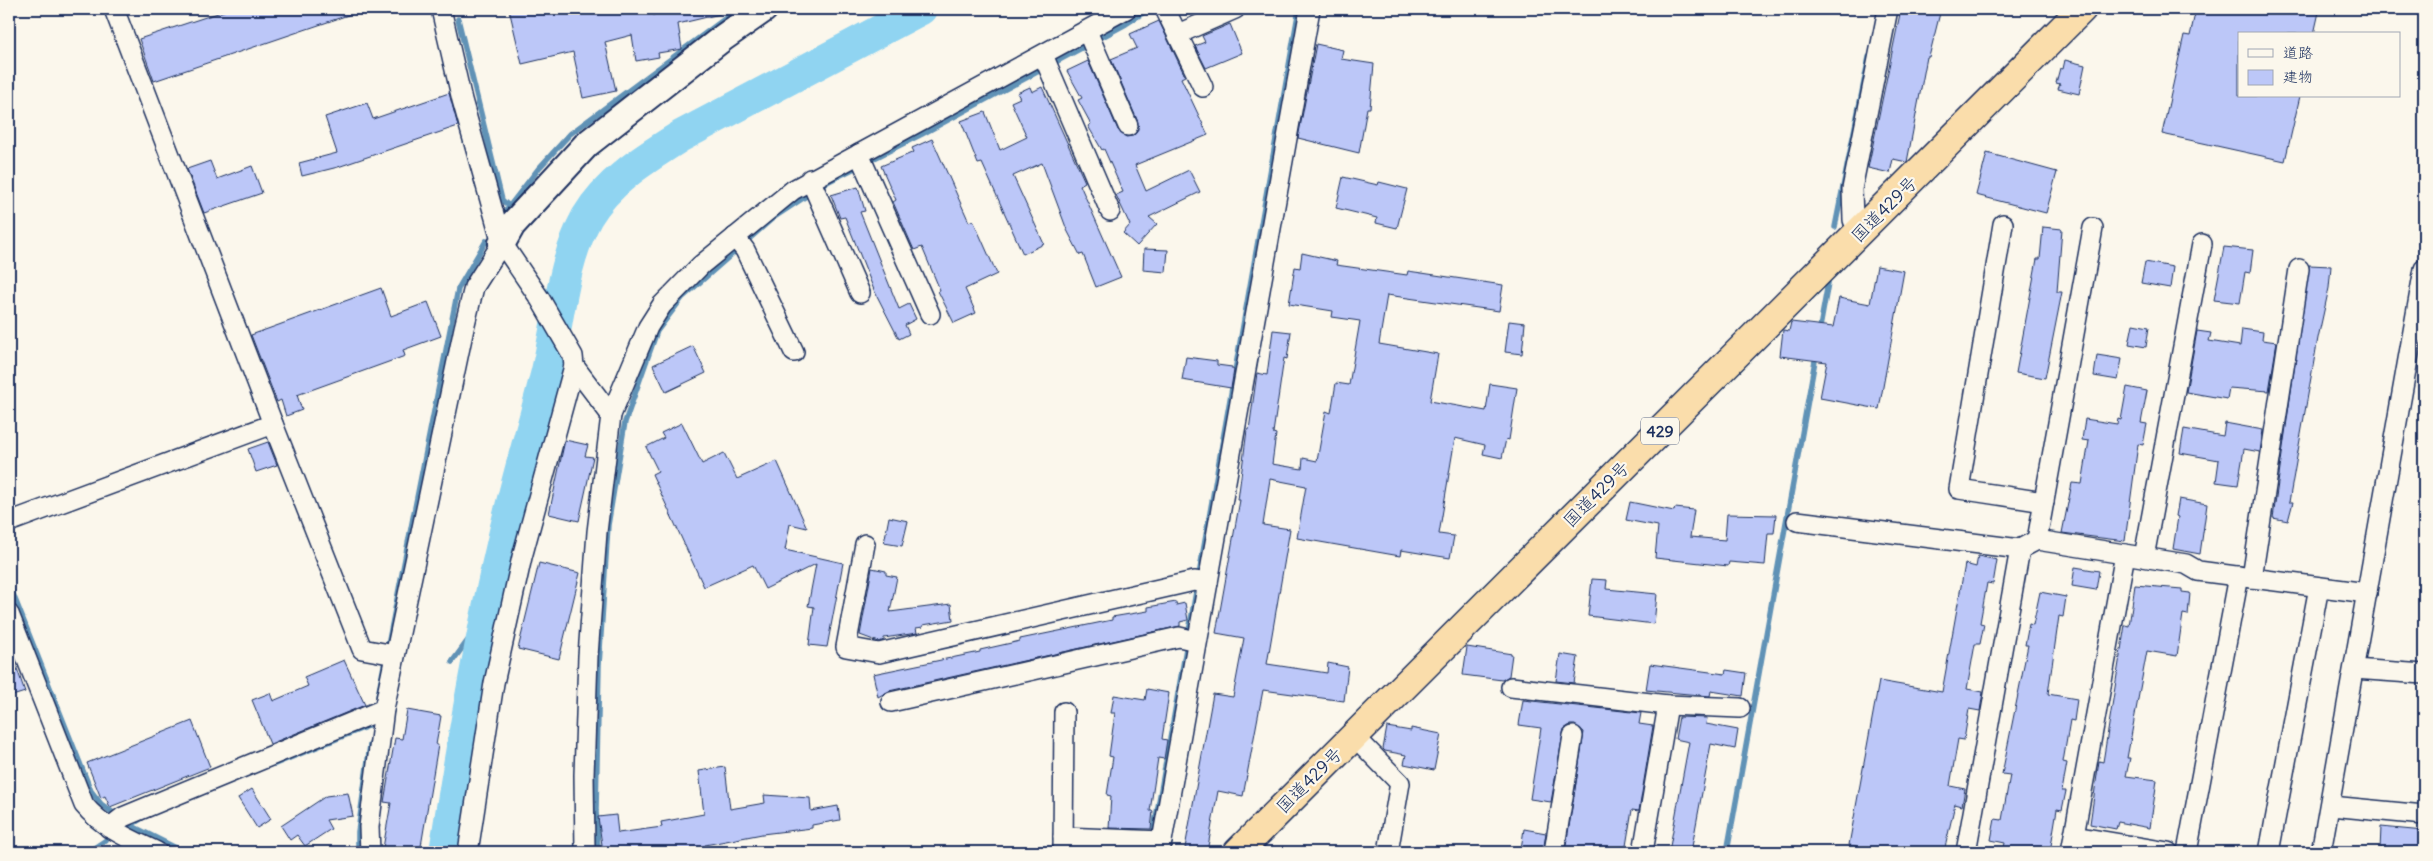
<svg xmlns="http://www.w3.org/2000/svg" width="2433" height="861" font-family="Delius,'Klee One',sans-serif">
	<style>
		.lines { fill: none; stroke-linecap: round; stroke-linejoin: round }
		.stream { stroke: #6192b6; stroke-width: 5.5 }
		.river { stroke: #90d4f1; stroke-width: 32 }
		.building { fill: #bcc7f8; stroke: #1b2f5e }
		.street-casing { stroke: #1b2f5e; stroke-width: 22 }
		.secondary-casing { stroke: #1b2f5e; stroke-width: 30 }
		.highway-casing { stroke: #1b2f5e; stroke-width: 31 }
		.street { stroke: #fbf7ec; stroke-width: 19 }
		.secondary { stroke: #fbf7ec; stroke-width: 26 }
		.highway { stroke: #faddab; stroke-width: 28 }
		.labels { text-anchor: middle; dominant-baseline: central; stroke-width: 4.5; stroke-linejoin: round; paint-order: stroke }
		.shield { fill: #fbf7ec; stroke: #5e6b89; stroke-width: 1 }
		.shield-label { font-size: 16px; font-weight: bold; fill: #1b2f5e }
		.street-label { font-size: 18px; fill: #1b2f5e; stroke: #fbf7ec }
	</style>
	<rect width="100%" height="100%" fill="#fbf7ec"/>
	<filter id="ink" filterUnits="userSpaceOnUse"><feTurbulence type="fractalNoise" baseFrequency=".02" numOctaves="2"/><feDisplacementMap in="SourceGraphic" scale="10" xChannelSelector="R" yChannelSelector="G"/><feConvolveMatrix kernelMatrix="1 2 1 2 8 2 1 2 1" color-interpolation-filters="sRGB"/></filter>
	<g filter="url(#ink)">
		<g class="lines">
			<!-- stream -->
			<g class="stream">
				<path d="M 458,19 L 502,200 L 509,206"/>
				<path d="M 505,212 L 539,168 L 570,134 L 738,9"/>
				<path d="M 1835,227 L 1869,57"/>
				<path d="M 1819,333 L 1828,283"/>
				<path d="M 9,584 L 91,791 L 101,804 L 119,817"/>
				<path d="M 452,662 L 468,640 L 482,638"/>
				<path d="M 378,696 L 458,289 L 486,241"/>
				<path d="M 275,764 L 373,724 L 374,717"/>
				<path d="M 128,824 L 184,852"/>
				<path d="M 128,827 L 141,819"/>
				<path d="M 88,852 L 106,840"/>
				<path d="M 358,852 L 358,832 L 370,745"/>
				<path d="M 598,852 L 596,811 L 599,665 L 608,525 L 625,422 L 657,331 L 682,298 L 773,218 L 829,181 L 922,134 L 1126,24 L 1149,9"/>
				<path d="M 1150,852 L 1299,9"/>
				<path d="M 1727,852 L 1816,355"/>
			</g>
			<!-- river -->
			<path class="river" d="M 445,852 C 461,749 478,647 502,545 C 514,489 531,435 545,379 C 559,326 560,266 587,217 C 608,181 646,158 681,136 L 921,9"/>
		</g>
		<!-- building -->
		<g class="building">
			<path d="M 230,9 L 359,9 L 360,11 L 154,81 L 139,39 Z"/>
			<path d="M 509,9 L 651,9 L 653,15 L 678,9 L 719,9 L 720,14 L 678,24 L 682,49 L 658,53 L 659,57 L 636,61 L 632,35 L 605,42 L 616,91 L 583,98 L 573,52 L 522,64 Z"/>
			<path d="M 1901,9 L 1941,9 L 1929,57 L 1927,57 L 1907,162 L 1893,159 L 1890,173 L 1868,168 Z"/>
			<path d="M 2196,9 L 2306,9 L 2319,12 L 2314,34 L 2239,34 L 2239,96 L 2300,96 L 2285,161 L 2162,134 L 2184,35 L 2190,36 Z"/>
			<path d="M 1159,21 L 1185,76 L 1181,78 L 1208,135 L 1135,165 L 1146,191 L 1189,170 L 1200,192 L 1149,217 L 1157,224 L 1137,246 L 1123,233 L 1130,225 L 1116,195 L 1123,192 L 1104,149 L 1102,150 L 1088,126 L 1091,124 L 1078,100 L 1082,98 L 1067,71 L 1088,61 L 1118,130 L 1126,137 L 1133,136 L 1137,132 L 1138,122 L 1111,59 L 1137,48 L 1130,34 Z"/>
			<path d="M 1230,24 L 1242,53 L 1206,68 L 1195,46 L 1205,42 L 1202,36 Z"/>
			<path d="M 1316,44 L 1343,50 L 1341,59 L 1374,64 L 1370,108 L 1367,108 L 1359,153 L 1298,138 Z"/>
			<path d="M 2065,60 L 2085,65 L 2079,94 L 2058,89 L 2060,84 L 2056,83 L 2060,68 L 2063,69 Z"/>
			<path d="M 1030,87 L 1032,92 L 1042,87 L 1085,182 L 1080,185 L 1121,277 L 1096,287 L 1083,254 L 1080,255 L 1067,230 L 1042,163 L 1013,176 L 1044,244 L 1023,254 L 982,163 L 978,164 L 961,121 L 985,112 L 1000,150 L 1027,137 L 1011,102 L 1020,98 L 1017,93 Z"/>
			<path d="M 449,93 L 458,126 L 338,167 L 302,176 L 299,163 L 337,153 L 325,117 L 367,103 L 373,119 Z"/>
			<path d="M 932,139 L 969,222 L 973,220 L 997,274 L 965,289 L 976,313 L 954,323 L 938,291 L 940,290 L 922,247 L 914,250 L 893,202 L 896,200 L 881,166 L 914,152 L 912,148 Z"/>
			<path d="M 1987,153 L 2057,172 L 2046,213 L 1976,195 Z"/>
			<path d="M 210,161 L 217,179 L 252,166 L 262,193 L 204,213 L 187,169 Z"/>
			<path d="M 1343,177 L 1378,185 L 1379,182 L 1407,189 L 1397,228 L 1376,223 L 1377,218 L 1336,208 Z"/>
			<path d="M 858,187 L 865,211 L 860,212 L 899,309 L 909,304 L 916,319 L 905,325 L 909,334 L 899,339 L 874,290 L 845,217 L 840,218 L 831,195 Z"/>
			<path d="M 2043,227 L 2062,229 L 2057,292 L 2062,292 L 2045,378 L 2016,373 L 2037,259 L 2040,259 Z"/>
			<path d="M 2224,247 L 2253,250 L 2250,273 L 2245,272 L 2240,303 L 2214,300 Z"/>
			<path d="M 1144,249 L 1168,250 L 1166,272 L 1143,270 Z"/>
			<path d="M 1302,253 L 1337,261 L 1336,265 L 1407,275 L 1408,271 L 1503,285 L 1499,311 L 1387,295 L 1379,344 L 1438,354 L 1430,401 L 1486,411 L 1490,384 L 1517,388 L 1509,440 L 1506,439 L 1502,458 L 1483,454 L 1485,445 L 1455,438 L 1439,534 L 1454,536 L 1450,558 L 1401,550 L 1400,556 L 1297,538 L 1306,486 L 1270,479 L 1263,525 L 1290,529 L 1267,664 L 1327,673 L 1328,663 L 1348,667 L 1344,701 L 1263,690 L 1243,796 L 1218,791 L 1207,852 L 1185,848 L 1213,694 L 1233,697 L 1244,638 L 1216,633 L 1240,500 L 1238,500 L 1247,430 L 1249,430 L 1257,373 L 1267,375 L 1273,330 L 1291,332 L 1287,359 L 1284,358 L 1273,433 L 1276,434 L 1272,464 L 1302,469 L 1303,458 L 1317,461 L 1326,411 L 1331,413 L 1336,383 L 1349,385 L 1360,321 L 1332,317 L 1333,311 L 1289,304 L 1295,267 L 1300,268 Z"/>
			<path d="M 2145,262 L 2173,267 L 2170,288 L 2141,283 Z"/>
			<path d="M 2309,265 L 2331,266 L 2329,288 L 2318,338 L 2289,502 L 2293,502 L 2288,521 L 2273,518 Z"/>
			<path d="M 1877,266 L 1904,271 L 1879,409 L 1820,398 L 1827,362 L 1780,356 L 1783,330 L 1789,331 L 1791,322 L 1833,327 L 1839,298 L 1870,304 Z"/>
			<path d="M 381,288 L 391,316 L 428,302 L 441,336 L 403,350 L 405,356 L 297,395 L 302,410 L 286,416 L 281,400 L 277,402 L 251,335 Z"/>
			<path d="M 1509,321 L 1525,323 L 1522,354 L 1505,352 Z"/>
			<path d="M 2133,324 L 2149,327 L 2146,347 L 2129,344 Z"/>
			<path d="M 2242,329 L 2263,332 L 2262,340 L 2277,342 L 2269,391 L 2229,388 L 2227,399 L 2186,392 L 2197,331 L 2211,333 L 2209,341 L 2240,346 Z"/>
			<path d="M 693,346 L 706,373 L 666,392 L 653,365 Z"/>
			<path d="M 2097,355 L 2122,359 L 2118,380 L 2094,376 Z"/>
			<path d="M 1186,357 L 1217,361 L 1217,365 L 1232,367 L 1232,369 L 1234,370 L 1231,388 L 1182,380 Z"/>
			<path d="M 2127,387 L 2147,391 L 2141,423 L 2147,424 L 2143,445 L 2138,444 L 2125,541 L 2062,533 L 2072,483 L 2082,484 L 2089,441 L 2082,440 L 2085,419 L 2117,424 L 2118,419 L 2121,420 Z"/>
			<path d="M 682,423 L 702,464 L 724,453 L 737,479 L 777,461 L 807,528 L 790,524 L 785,550 L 843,563 L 827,647 L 809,645 L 814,607 L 808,606 L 816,564 L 765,589 L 753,565 L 704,587 L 652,474 L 658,471 L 646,447 L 664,438 L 661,433 Z"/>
			<path d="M 2225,423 L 2263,430 L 2260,452 L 2244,449 L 2238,485 L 2216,482 L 2219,460 L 2180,453 L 2184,429 L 2223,436 Z"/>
			<path d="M 565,440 L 588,445 L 585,456 L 593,457 L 579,521 L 549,514 Z"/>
			<path d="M 268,442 L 277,465 L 256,472 L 248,449 Z"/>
			<path d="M 2179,499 L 2207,504 L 2200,554 L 2173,549 L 2178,517 L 2176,516 Z"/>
			<path d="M 1630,502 L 1674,511 L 1675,508 L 1694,510 L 1690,537 L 1725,540 L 1727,514 L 1776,515 L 1774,533 L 1768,533 L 1765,565 L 1729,562 L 1728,566 L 1655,558 L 1658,526 L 1626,520 Z"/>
			<path d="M 889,517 L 908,521 L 902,546 L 884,543 Z"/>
			<path d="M 1978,556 L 1997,560 L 1993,584 L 1987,583 L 1980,623 L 1984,624 L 1980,644 L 1975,644 L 1967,689 L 1983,692 L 1980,711 L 1969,709 L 1964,740 L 1958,739 L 1950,786 L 1965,789 L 1962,806 L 1955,804 L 1944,852 L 1890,852 L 1849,845 L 1879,681 L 1942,692 L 1965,564 L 1976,567 Z"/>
			<path d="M 539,563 L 580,573 L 559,659 L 518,649 Z"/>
			<path d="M 2075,567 L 2099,571 L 2096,590 L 2072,586 Z"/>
			<path d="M 872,568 L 886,571 L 886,575 L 897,577 L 890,612 L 951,604 L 953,620 L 923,625 L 923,627 L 916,628 L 917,633 L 884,638 L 884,640 L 879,642 L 860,635 Z"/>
			<path d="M 1592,579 L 1607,580 L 1606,589 L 1657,594 L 1654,624 L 1588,616 Z"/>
			<path d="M 2135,585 L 2182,589 L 2182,592 L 2190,593 L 2188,615 L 2183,614 L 2177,656 L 2147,651 L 2127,758 L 2130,758 L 2126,776 L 2157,780 L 2150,828 L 2118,822 L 2116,829 L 2090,824 L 2099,761 L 2103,762 L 2125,625 L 2129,626 Z"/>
			<path d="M 2040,592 L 2066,597 L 2063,617 L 2059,616 L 2048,694 L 2077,699 L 2074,721 L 2070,720 L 2063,762 L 2067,763 L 2062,791 L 2066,791 L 2062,810 L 2057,809 L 2050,852 L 2003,852 L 2005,843 L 1991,840 L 1995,819 L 2002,820 L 2010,775 L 2002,774 L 2028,645 L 2025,645 L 2029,624 L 2033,625 Z"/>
			<path d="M 1176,602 L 1176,605 L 1185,603 L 1188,620 L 1180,622 L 1180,626 L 889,691 L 878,697 L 873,674 L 980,652 L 980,650 L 1020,641 L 1020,639 L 1112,620 L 1112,617 L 1148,611 L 1148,607 Z"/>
			<path d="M 1467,647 L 1512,654 L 1509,676 L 1502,680 L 1463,675 Z"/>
			<path d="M 9,651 L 11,651 L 25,692 L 9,697 Z"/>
			<path d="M 1560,654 L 1578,657 L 1574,683 L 1556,681 Z"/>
			<path d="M 344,660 L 365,705 L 270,744 L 252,700 L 270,693 L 273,701 L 308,686 L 304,677 Z"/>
			<path d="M 1650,664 L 1725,674 L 1726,670 L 1746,673 L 1743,696 L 1711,691 L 1710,696 L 1646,690 Z"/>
			<path d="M 1147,689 L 1169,693 L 1162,739 L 1167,740 L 1164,759 L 1158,758 L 1150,811 L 1153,811 L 1151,829 L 1109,828 L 1111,796 L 1107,795 L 1113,757 L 1109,756 L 1115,713 L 1111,713 L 1114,695 L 1145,700 Z"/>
			<path d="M 1523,700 L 1641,713 L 1639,724 L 1653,726 L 1639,811 L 1632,810 L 1625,852 L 1565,852 L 1584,732 L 1575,725 L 1570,725 L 1564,729 L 1551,802 L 1530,799 L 1541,728 L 1519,725 Z"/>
			<path d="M 407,710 L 441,716 L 436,745 L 438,745 L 420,852 L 383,848 L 391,803 L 384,802 L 395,738 L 402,739 Z"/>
			<path d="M 1679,717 L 1707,718 L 1706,724 L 1738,730 L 1735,749 L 1711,744 L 1691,852 L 1669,852 L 1689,742 L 1675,739 Z"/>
			<path d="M 192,721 L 210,767 L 110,807 L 105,796 L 101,798 L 87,763 Z"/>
			<path d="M 1387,727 L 1411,731 L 1411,728 L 1441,734 L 1434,770 L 1404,764 L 1406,755 L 1385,751 L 1383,749 Z"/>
			<path d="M 725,767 L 730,809 L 765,803 L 764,795 L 810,798 L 811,811 L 838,806 L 840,820 L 812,825 L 812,828 L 762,834 L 705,845 L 706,852 L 628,852 L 627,849 L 603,852 L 598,817 L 616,815 L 618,833 L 662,827 L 661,822 L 704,814 L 699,771 Z"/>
			<path d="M 252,789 L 271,819 L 257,828 L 238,798 Z"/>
			<path d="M 348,793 L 353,816 L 326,820 L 331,829 L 305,846 L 297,835 L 290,840 L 281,826 L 326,796 Z"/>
			<path d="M 2381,827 L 2424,831 L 2424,852 L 2380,850 Z"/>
			<path d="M 1524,829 L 1546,833 L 1543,852 L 1521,849 Z"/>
		</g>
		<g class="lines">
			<!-- street casing -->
			<g class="street-casing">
				<g id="street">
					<path d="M 114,9 L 273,424 L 362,649 L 395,655"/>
					<path d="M 441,9 L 462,100 L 502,243 L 540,299 L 573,356 L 574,366 L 611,415"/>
					<path d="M 1165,9 L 1203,87"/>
					<path d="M 1087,31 L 1128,126"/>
					<path d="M 1178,34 L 1235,9"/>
					<path d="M 1043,55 L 1110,211"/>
					<path d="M 859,154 L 930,314"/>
					<path d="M 810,179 L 860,293"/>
					<path d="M 2003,224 L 1959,489 L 2044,502"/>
					<path d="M 1860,233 L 1853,220 L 1852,189 L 1888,9"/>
					<path d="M 735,237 L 745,250 L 794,352"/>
					<path d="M 1797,521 L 2020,549 L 2037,540 L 2186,564 L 2198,571 L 2367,593"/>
					<path d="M 9,522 L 273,424"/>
					<path d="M 2037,540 L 2093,228"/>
					<path d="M 865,544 L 846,647 L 879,653 L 1194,581 L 1208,583"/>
					<path d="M 2144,557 L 2202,244"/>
					<path d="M 2252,578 L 2299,269"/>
					<path d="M 9,614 L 84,805 C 103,828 130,839 157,852"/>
					<path d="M 2354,669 L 2424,674"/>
					<path d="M 1511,687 L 1668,705 L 1740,708"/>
					<path d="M 891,702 L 1179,637 L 1197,641"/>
					<path d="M 1353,735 L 1400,783 L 1388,852"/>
					<path d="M 2331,806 L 2424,815"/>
					<path d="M 109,828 L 123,817 L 384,709"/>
					<path d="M 2074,836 L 2168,852"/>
					<path d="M 1063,837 L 1162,841"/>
					<path d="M 370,852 L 369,827 L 384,709 L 464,328 L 474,287 L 502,243"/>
					<path d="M 468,852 L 494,683 L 522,557 L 574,366"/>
					<path d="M 585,852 L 584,775 L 588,656 L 597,532 L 611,415 L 648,327 L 662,305 L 701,265 L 793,190 L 1126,9"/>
					<path d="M 1063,852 L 1064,712"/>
					<path d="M 1160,852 L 1310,9"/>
					<path d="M 1554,852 L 1573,736"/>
					<path d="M 1643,852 L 1668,705"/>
					<path d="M 1966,852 L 2020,549"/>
					<path d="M 2071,852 L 2125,554"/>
					<path d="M 2187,852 L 2239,576"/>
					<path d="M 2269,852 L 2319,587"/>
					<path d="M 2321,852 L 2424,269"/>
				</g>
			</g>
			<!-- secondary casing -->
			<g class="secondary-casing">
				<path id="secondary" d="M 502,243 L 512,225 L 587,144 L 724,37 L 764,9"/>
			</g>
			<!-- highway casing -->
			<g class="highway-casing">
				<path id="highway" d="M 1238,852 L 2082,9"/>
			</g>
			<!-- street -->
			<use href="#street" class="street"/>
			<!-- secondary -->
			<use href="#secondary" class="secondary"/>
			<!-- highway -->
			<use href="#highway" class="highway"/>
		</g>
	</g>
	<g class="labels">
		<!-- shield labels -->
		<rect class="shield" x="1641" y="417.5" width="38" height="27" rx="4"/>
		<g class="shield-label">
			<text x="1660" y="431">429</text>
		</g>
		<!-- street labels -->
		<g class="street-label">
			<text transform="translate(1884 209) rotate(-45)">国道429号</text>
			<text transform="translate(1596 494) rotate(-45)">国道429号</text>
			<text transform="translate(1309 780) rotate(-45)">国道429号</text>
		</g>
	</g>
	<!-- margin -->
	<rect width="2433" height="861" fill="none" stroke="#fbf7ec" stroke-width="30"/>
	<rect x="15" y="15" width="2403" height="831" fill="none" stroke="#1b2f5e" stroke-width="2" filter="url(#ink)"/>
	<!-- legend -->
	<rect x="2238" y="32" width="162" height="65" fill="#fbf7ec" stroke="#a1a7b3"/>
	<rect x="2248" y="49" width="25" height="8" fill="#fbf7ec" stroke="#a1a7b3"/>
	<text x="2283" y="58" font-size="15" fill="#1b2f5e">道路</text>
	<rect x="2248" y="70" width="25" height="15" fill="#bcc7f8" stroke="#a1a7b3"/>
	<text x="2283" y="82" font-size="15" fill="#1b2f5e">建物</text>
</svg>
